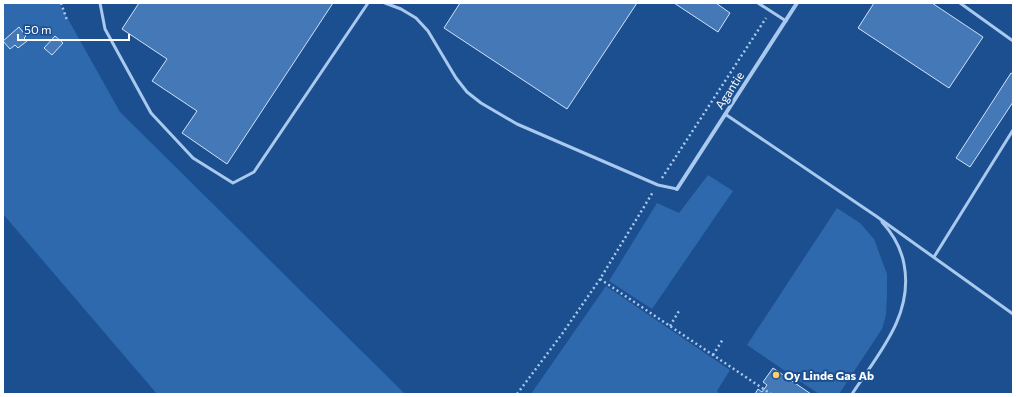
<svg xmlns="http://www.w3.org/2000/svg" width="1016" height="397" font-family="Commissioner,sans-serif">
	<style>
		.green { fill: #2e69ad }
		.building { fill: #4478b7; stroke: #cfe3fa }
		.lines { fill: none; stroke-linecap: round; stroke-linejoin: round }
		.path { stroke: #a9c9ee; stroke-width: 2.5; stroke-dasharray: 2 3; stroke-linecap: butt }
		.lane { stroke: #a9c9ee; stroke-width: 3 }
		.street { stroke: #a9c9ee; stroke-width: 4 }
		.poi-dot { fill: #ffd166; stroke: #1b4f8f; stroke-width: 1.5 }
		.labels { text-anchor: middle; dominant-baseline: central; stroke-width: 4; stroke-linejoin: round; paint-order: stroke }
		.street-label { font-size: 12px; fill: #fff; stroke: #1b4f8f }
		.poi-label { font-size: 12px; font-weight: bold; fill: #fff; stroke: #1b4f8f; text-anchor: start }
	</style>
	<rect width="100%" height="100%" fill="#1b4f8f"/>
	<!-- green -->
	<g class="green">
		<path d="M 3,3 L 59,3 L 120,112 L 405,394 L 157,394 L 3,214 Z"/>
		<path d="M 708,175 L 733,191 L 652,309 L 609,281 L 657,203 L 679,213 Z"/>
		<path d="M 837,208 L 860,223 L 874,239 L 887,274 L 887,294 L 886,315 L 882,329 L 839,394 L 819,394 L 747,345 Z"/>
		<path d="M 606,286 L 730,370 L 717,391 L 720,394 L 531,394 Z"/>
	</g>
	<!-- building -->
	<g class="building">
		<path d="M 139,3 L 333,3 L 227,164 L 182,133 L 197,111 L 152,81 L 167,59 L 122,29 Z"/>
		<path d="M 460,3 L 637,3 L 567,109 L 444,28 Z"/>
		<path d="M 674,3 L 716,3 L 730,13 L 718,32 Z"/>
		<path d="M 874,3 L 932,3 L 983,37 L 949,88 L 858,28 Z"/>
		<path d="M 19,27 L 26,36 L 24,38 L 27,41 L 18,48 L 15,45 L 10,49 L 3,41 Z"/>
		<path d="M 55,36 L 63,43 L 52,55 L 44,48 Z"/>
		<path d="M 1011,73 L 1013,74 L 1013,102 L 970,167 L 956,158 Z"/>
		<path d="M 773,368 L 811,394 L 755,394 L 758,389 L 762,392 L 767,385 L 763,382 Z"/>
	</g>
	<g class="lines">
		<!-- path -->
		<g class="path">
			<path d="M 61,3 L 67,20"/>
			<path d="M 662,178 L 766,18"/>
			<path d="M 600,279 L 771,394"/>
			<path d="M 670,326 L 679,311"/>
			<path d="M 713,355 L 723,339"/>
			<path d="M 517,394 L 562,334 L 600,279 L 653,192"/>
		</g>
		<!-- lane -->
		<g class="lane">
			<path d="M 100,3 L 105,29 L 151,113 L 193,158 L 233,183 L 254,172 L 368,3"/>
			<path d="M 385,3 L 401,9 L 416,18 L 428,31 L 456,78 L 467,92 L 481,103 L 517,124 L 658,185 L 677,189"/>
			<path d="M 758,3 L 786,21"/>
			<path d="M 960,3 L 1013,41"/>
			<path d="M 725,114 L 876,216 L 1013,314"/>
			<path d="M 934,257 L 1013,130"/>
			<path d="M 852,394 C 878,354 914,315 904,264 C 901,248 893,234 882,222"/>
		</g>
		<!-- street -->
		<path class="street" d="M 677,189 L 797,3"/>
	</g>
	<!-- markers -->
	<circle class="poi-dot" cx="776" cy="375" r="4"/>
	<g class="labels">
		<!-- street labels -->
		<g class="street-label">
			<text transform="translate(729 90) rotate(-57)">Agantie</text>
		</g>
		<!-- poi labels -->
		<g class="poi-label">
			<text x="784" y="375">Oy Linde Gas Ab</text>
		</g>
	</g>
	<!-- border -->
	<rect width="1016" height="397" fill="none" stroke="#ffffff" stroke-width="8"/>
	<!-- scale -->
	<path d="M18 34v6h111v-6" fill="none" stroke="#ffffff" stroke-width="2"/>
	<text x="24" y="34" font-size="12" fill="#ffffff" stroke="#1b4f8f" stroke-width="3" paint-order="stroke">50 m</text>
</svg>
